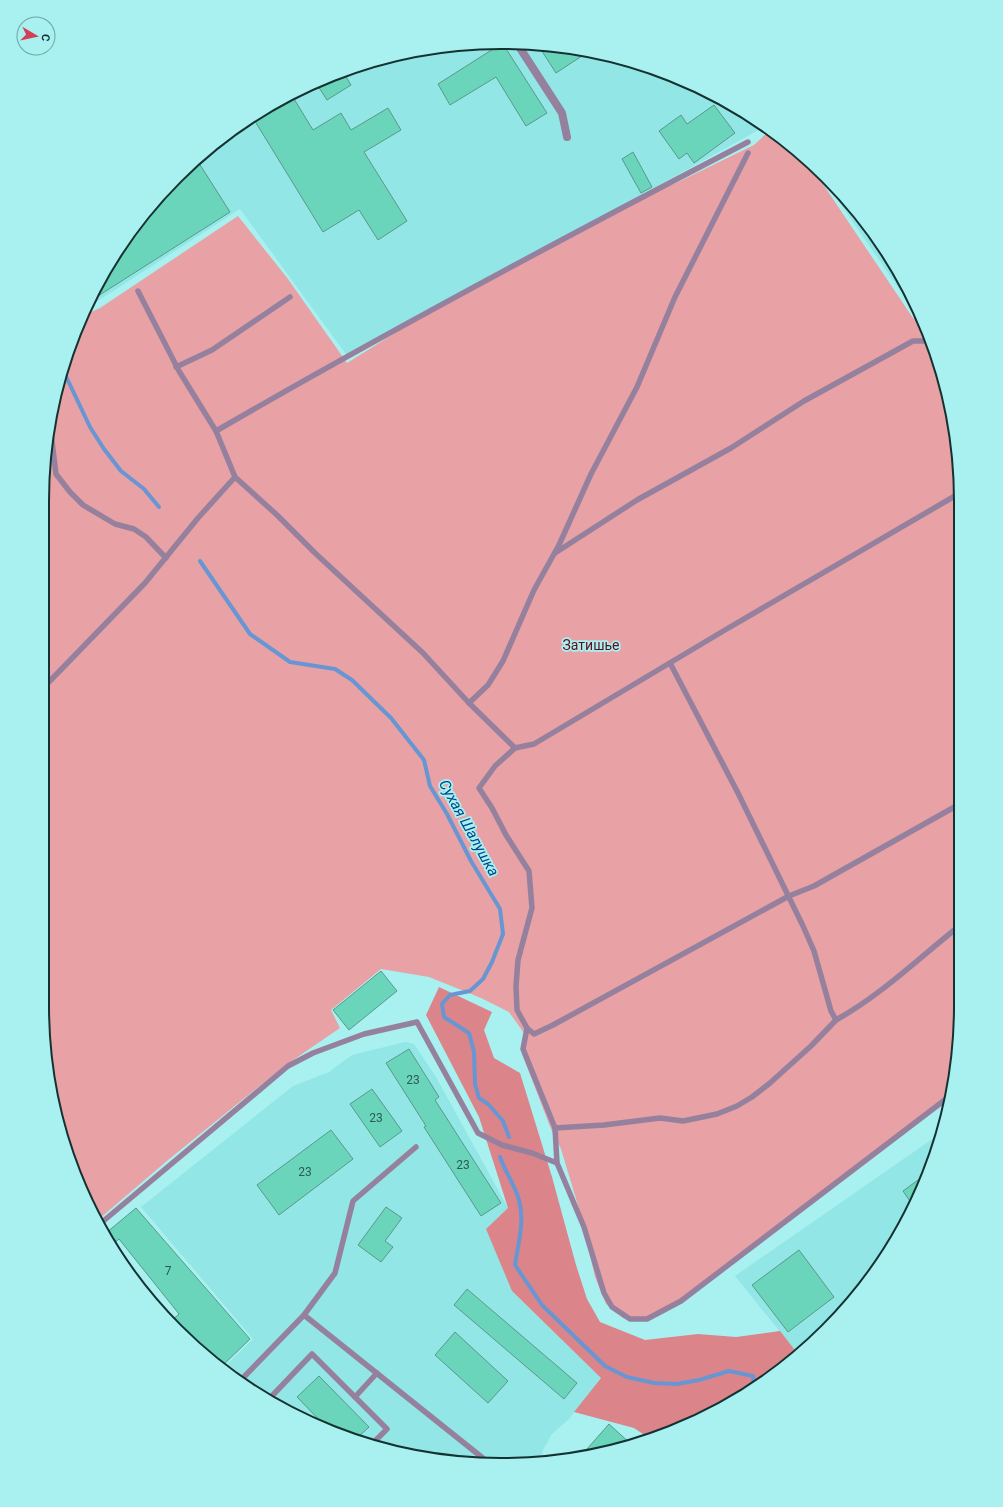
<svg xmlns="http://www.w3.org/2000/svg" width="1003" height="1507" font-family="Roboto,sans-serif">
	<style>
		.built { fill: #93e6e6 }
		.green { fill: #e8a1a5 }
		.forest { fill: #db858b }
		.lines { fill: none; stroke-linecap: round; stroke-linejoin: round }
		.stream { stroke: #6796d3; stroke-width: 4 }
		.building { fill: #6bd5bc; stroke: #599989 }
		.service { stroke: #95819d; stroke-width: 5.5 }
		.minor { stroke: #95819d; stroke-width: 8 }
		.labels { text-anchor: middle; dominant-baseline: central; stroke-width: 3.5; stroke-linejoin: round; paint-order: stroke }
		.number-label { font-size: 12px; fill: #2a5b54 }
		.park-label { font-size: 14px; fill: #5d0f1e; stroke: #a9f1f0 }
		.water-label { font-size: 15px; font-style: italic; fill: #00468f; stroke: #a9f1f0 }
		.rim { fill: none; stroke: #143232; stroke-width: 2 }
	</style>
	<rect width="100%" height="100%" fill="#a9f1f0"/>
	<!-- built -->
	<g class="built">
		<path d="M 472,43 L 562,46 L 649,66 L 731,104 L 764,127 L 348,357 L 240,209 L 84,310 L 89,298 L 156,198 L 222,137 L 298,89 L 383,58 Z"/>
		<path d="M 815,167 L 866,222 L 914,298 L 919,313 L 917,315 Z"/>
		<path d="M 405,1042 L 414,1044 L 436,1077 L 508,1208 L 512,1291 L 601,1378 L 569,1419 L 552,1434 L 543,1450 L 541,1459 L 471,1464 L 412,1456 L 326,1430 L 221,1370 L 253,1339 L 141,1207 L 293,1086 L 329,1072 L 352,1055 Z"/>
		<path d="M 941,1133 L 937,1153 L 914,1209 L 847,1309 L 798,1354 L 735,1276 Z"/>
	</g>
	<!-- green -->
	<path class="green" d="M 769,131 L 804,156 L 913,318 L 921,317 L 945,383 L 960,472 L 957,1066 L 949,1099 L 734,1262 L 652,1319 L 632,1321 L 623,1318 L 606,1304 L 595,1277 L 580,1212 L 561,1149 L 551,1129 L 522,1054 L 524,1033 L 509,1012 L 481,998 L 429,977 L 381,969 L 331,1010 L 340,1028 L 283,1067 L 168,1160 L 99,1219 L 66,1153 L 46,1066 L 46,441 L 66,354 L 82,316 L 100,308 L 238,216 L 288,279 L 347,363 L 435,308 L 630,202 L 676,183 L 754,145 Z"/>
	<!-- forest -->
	<path class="forest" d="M 439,987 L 492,1012 L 484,1030 L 494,1058 L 520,1073 L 552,1177 L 576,1265 L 587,1299 L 600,1322 L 645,1340 L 698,1334 L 736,1337 L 780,1331 L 798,1354 L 781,1370 L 731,1404 L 652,1440 L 634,1428 L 574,1412 L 601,1378 L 512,1291 L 486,1229 L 508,1208 L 479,1117 L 426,1015 Z"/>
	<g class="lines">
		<!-- stream -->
		<g class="stream">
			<path d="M 63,370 L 90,427 L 104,449 L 121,471 L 144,489 L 159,507"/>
			<path d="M 200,561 L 250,634 L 290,662 L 335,669 L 352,680 L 391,718 L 424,760 L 430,786 L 447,814 L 471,861 L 500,909 L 503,934 L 492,962 L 483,979 L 470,991 L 450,995 L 442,1004 L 444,1017 L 469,1033 L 474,1052 L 475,1084 L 479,1098 L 488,1104 L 503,1121 L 509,1137"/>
			<path d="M 500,1157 C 505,1172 515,1185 519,1200 C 525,1221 518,1244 515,1265 L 542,1305 L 605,1366 L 627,1377 L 654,1383 L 677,1384 L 699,1380 L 729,1371 L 753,1376 L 754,1388"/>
		</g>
	</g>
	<!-- building -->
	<g class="building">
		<path d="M 501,44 L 503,44 L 547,113 L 526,126 L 496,77 L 450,105 L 438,84 Z"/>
		<path d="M 538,45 L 562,46 L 588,52 L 556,73 Z"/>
		<path d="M 343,72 L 351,85 L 327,100 L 316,83 Z"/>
		<path d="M 291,94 L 313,130 L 341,113 L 351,130 L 388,108 L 401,130 L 364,152 L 407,221 L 378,240 L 359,210 L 323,232 L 253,118 Z"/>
		<path d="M 714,105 L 735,133 L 694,163 L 687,153 L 679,159 L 659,131 L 681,115 L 687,124 Z"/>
		<path d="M 633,152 L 652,187 L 641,193 L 622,159 Z"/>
		<path d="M 197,160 L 230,212 L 87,303 L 156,198 Z"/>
		<path d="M 381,971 L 397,991 L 349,1030 L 333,1010 Z"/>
		<path d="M 409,1049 L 439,1097 L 435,1100 L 501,1203 L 481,1216 L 424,1127 L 426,1126 L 386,1063 Z"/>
		<path d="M 372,1089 L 402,1131 L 380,1147 L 350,1104 Z"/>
		<path d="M 331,1130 L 353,1159 L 279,1215 L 257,1185 Z"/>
		<path d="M 929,1172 L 914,1207 L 903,1191 Z"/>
		<path d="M 386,1207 L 402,1218 L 385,1241 L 393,1247 L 381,1262 L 358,1245 Z"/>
		<path d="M 136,1208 L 250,1339 L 220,1368 L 176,1330 L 170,1322 L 179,1314 L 119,1239 L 112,1245 L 106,1233 Z"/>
		<path d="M 799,1250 L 834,1297 L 788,1332 L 752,1285 Z"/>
		<path d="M 467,1289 L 577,1383 L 564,1399 L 454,1305 Z"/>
		<path d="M 455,1332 L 508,1381 L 488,1403 L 435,1355 Z"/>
		<path d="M 319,1376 L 369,1427 L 356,1439 L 331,1432 L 297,1397 Z"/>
		<path d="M 609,1424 L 632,1445 L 591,1456 L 580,1457 Z"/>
	</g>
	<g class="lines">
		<!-- service -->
		<g class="service">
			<path d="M 138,291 L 179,371 L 216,431"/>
			<path d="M 176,367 L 212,350 L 290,297"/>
			<path d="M 50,425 L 56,474 L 70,492 L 83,505 L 115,524 L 134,529 L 146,537 L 166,558"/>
			<path d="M 235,477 L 216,431 C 390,330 569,235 748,142"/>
			<path d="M 555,553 L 637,500 L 731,448 L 804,401 L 913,341 L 926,341"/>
			<path d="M 670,663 L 738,793 L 803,926 L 814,951 L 831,1011 L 836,1020 C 881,995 918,959 958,927"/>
			<path d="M 46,685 L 145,583 L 198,518 L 235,477 L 277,515 L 315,553 L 423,653 L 469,703 L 515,748 L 534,744 L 725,630 L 960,493"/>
			<path d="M 469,703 L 488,685 L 503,661 L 534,590 L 559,545 L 591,474 L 637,387 L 675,297 L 748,153"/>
			<path d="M 515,748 L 495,766 L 479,788 L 492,808 L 506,835 L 529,871 L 532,908 L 518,960 L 516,986 L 517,1010 L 527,1028 L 534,1034 L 553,1025 L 789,896 L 814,886 L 958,805"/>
			<path d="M 527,1028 L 523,1049 L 555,1128"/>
			<path d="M 557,1163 L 555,1128 L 604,1125 L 660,1118 L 683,1121 L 717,1114 L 737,1106 L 752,1097 L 770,1083 L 811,1046 L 836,1020"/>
			<path d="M 101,1223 L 288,1066 L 313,1053 L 364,1034 L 417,1022 L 478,1133 L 502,1145 L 532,1153 L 557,1163 L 584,1227 L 604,1293 L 612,1307 L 630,1319 L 647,1319 L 681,1301 L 950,1096"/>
			<path d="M 304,1315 L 335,1273 L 353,1201 L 416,1147"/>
			<path d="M 240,1381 L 304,1315 L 489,1463"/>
			<path d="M 355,1397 L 377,1373"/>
			<path d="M 270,1398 L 312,1354 L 387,1429 L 372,1444"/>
		</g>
		<!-- minor -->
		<path class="minor" d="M 518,45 L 562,113 L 567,137"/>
	</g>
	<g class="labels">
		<!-- number labels -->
		<g class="number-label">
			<text x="413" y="1080">23</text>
			<text x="376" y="1118">23</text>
			<text x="463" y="1165">23</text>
			<text x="305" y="1172">23</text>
			<text x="168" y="1271">7</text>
		</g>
		<!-- park labels -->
		<g class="park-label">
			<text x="591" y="645">Затишье</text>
		</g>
		<!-- water labels -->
		<g class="water-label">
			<text transform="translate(469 828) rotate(61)">Сухая Шалушка</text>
		</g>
	</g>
	<!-- crop -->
	<path d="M0 0H1003V1507H0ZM501 49H502A452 452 0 0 1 954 501V1006A452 452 0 0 1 502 1458H501A452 452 0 0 1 49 1006V501A452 452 0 0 1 501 49Z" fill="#a9f1f0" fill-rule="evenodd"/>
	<path class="rim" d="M501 49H502A452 452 0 0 1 954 501V1006A452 452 0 0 1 502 1458H501A452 452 0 0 1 49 1006V501A452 452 0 0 1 501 49Z"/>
	<!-- north arrow -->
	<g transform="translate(36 36) rotate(99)"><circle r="19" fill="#a9f1f0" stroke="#6da5a4"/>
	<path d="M0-3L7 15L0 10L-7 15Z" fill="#d14057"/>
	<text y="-6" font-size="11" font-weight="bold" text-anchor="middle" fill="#143232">С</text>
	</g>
</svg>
